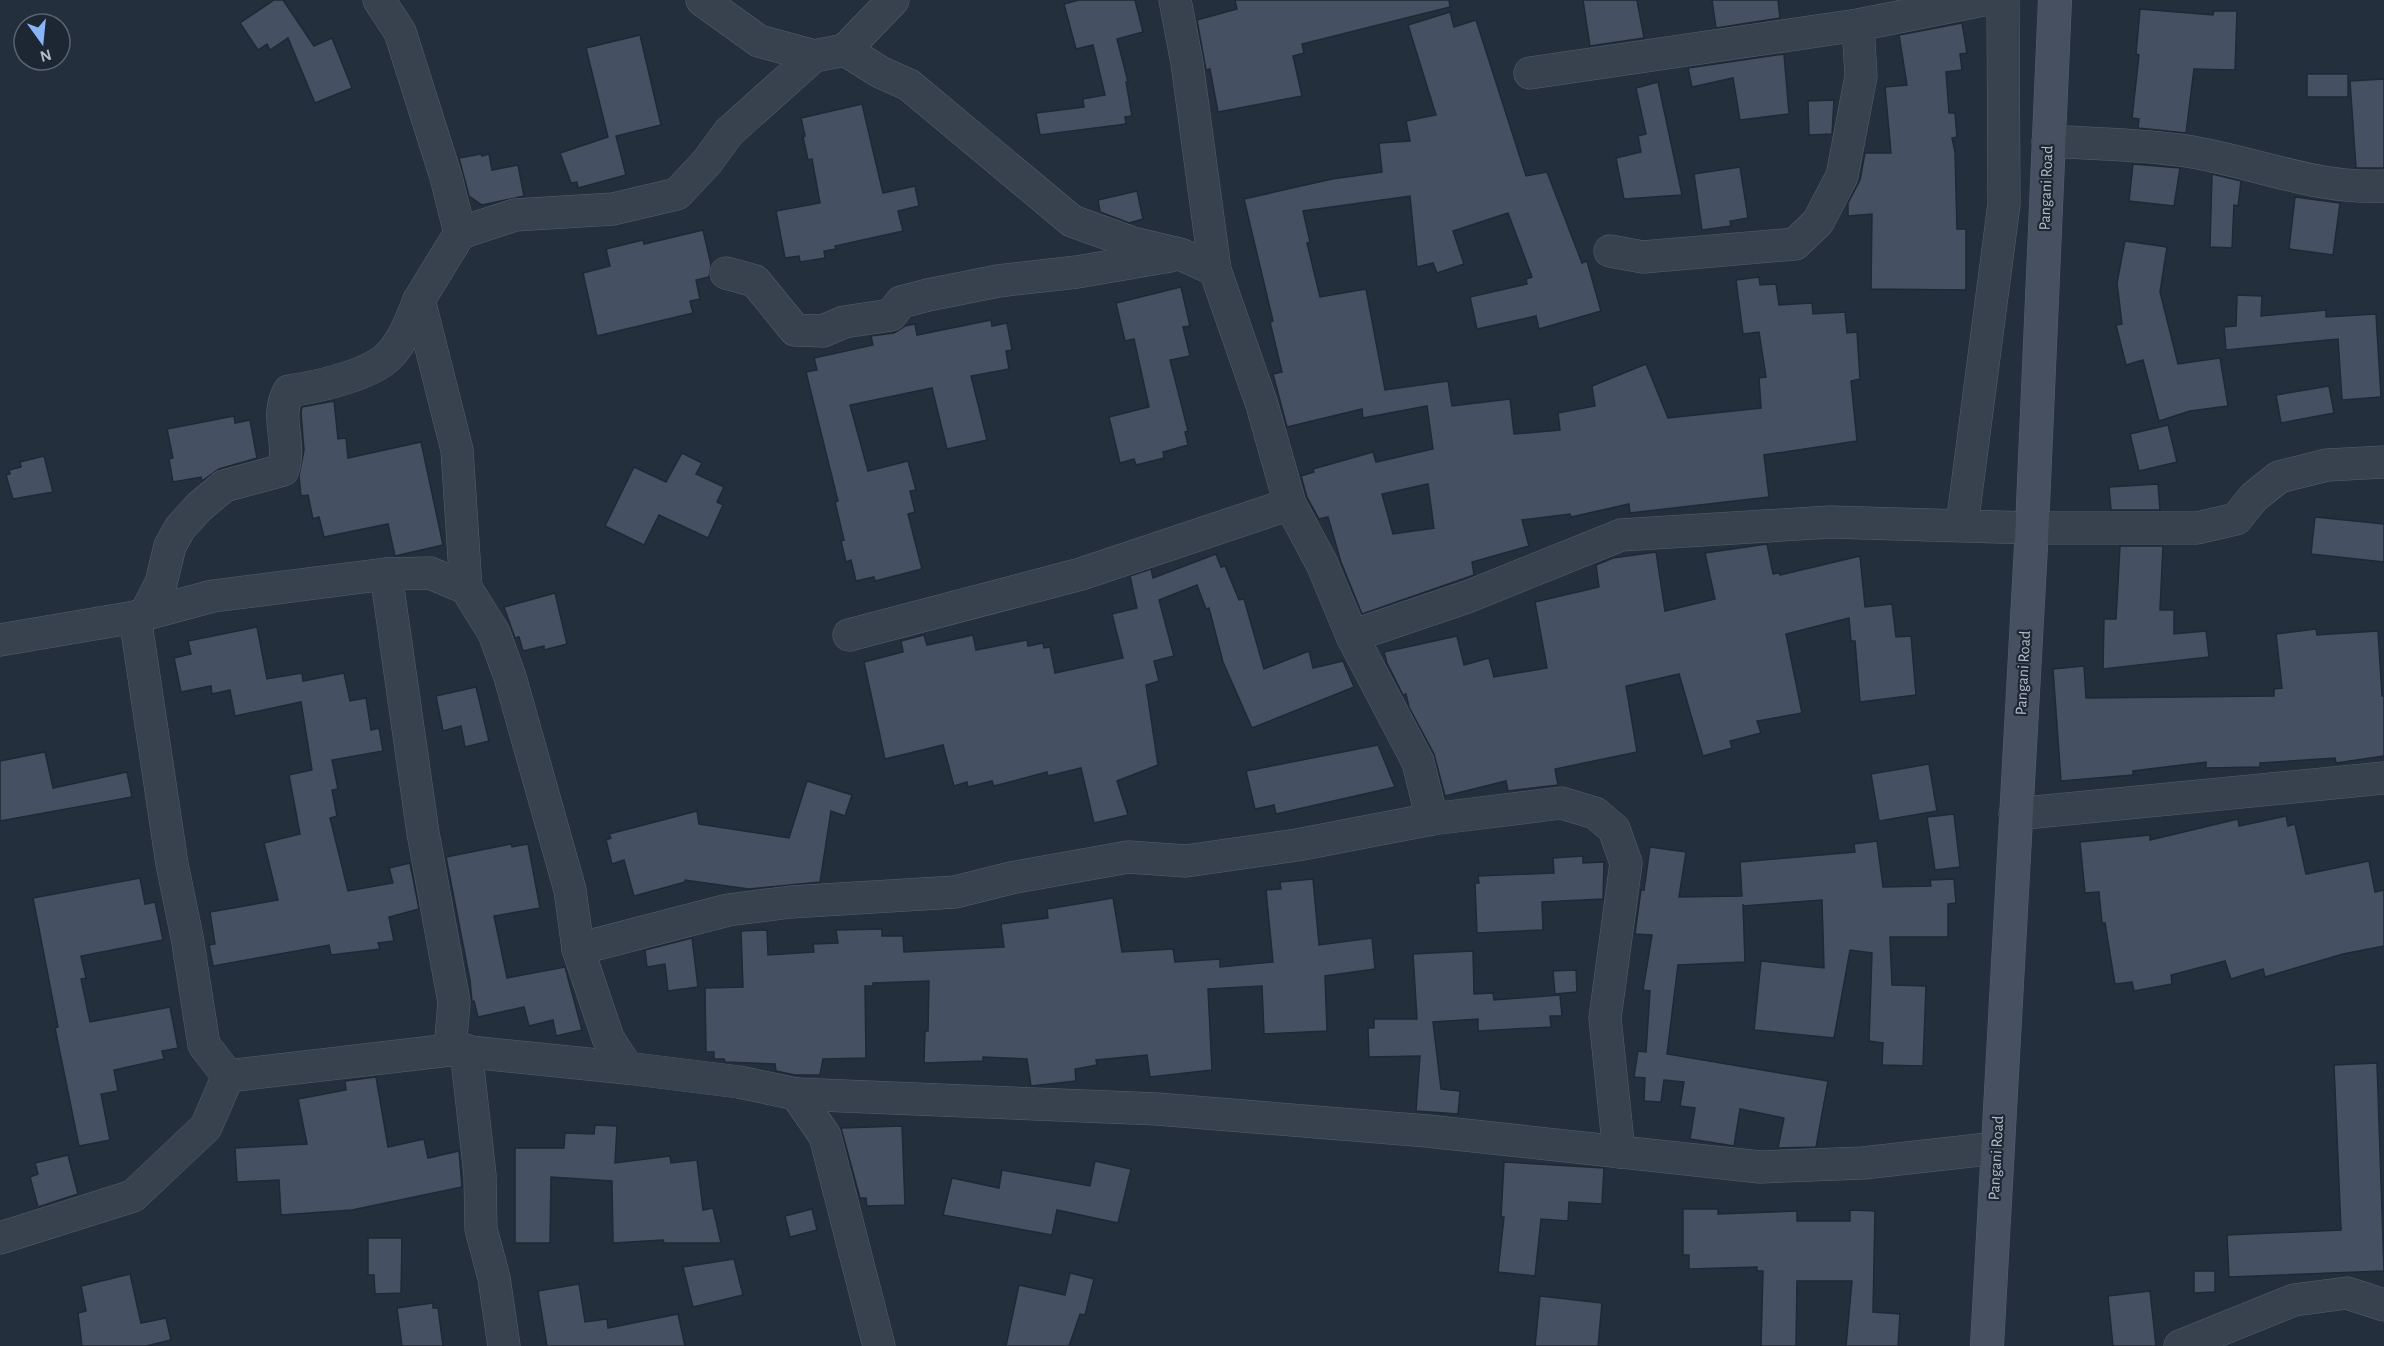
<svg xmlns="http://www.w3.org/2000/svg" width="2384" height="1346" font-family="'Alegreya Sans',sans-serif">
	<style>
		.building { fill: #455162; stroke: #1f2835; stroke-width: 1.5; fill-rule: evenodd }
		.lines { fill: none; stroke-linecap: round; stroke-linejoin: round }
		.minor-casing { stroke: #565f6c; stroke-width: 33 }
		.secondary-casing { stroke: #565f6c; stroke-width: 34 }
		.minor { stroke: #38414e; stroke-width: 32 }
		.secondary { stroke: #465061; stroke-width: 33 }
		.labels { text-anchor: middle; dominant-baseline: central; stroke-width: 4.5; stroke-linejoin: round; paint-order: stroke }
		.street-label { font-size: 16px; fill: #b4bcc9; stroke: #1d2633 }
	</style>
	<rect width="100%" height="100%" fill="#242f3e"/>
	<!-- building -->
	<g class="building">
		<path d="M 274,0 L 283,0 L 314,46 L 332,38 L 352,88 L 315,103 L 288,38 L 270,50 L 267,44 L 258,50 L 240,23 Z"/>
		<path d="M 1079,0 L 1135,0 L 1143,32 L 1117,39 L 1128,82 L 1126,82 L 1132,116 L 1125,117 L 1126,124 L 1040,135 L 1036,113 L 1084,107 L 1083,99 L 1105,95 L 1093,45 L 1076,49 L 1064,4 Z"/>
		<path d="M 1235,0 L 1449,0 L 1450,7 L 1302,44 L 1304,53 L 1293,56 L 1302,96 L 1218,112 L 1210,69 L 1206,70 L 1197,20 L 1237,9 Z"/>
		<path d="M 1583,0 L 1637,0 L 1644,38 L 1590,46 Z"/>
		<path d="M 1712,0 L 1778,0 L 1780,18 L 1716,28 Z"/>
		<path d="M 2140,9 L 2213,15 L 2214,11 L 2237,11 L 2235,70 L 2194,69 L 2186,133 L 2138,128 L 2139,119 L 2132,118 L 2139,55 L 2136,54 Z"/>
		<path d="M 1450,12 L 1454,27 L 1476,20 L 1526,176 L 1547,172 L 1582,263 L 1587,261 L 1601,311 L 1539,329 L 1536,316 L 1477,329 L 1470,297 L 1527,284 L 1526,279 L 1532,277 L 1508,213 L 1453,231 L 1464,264 L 1437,273 L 1433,263 L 1417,267 L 1410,196 L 1303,211 L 1310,242 L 1307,243 L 1320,297 L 1366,289 L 1385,390 L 1448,381 L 1452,406 L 1510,399 L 1514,434 L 1560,430 L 1558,413 L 1595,406 L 1592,386 L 1646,364 L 1668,418 L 1761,408 L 1759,378 L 1766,377 L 1759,332 L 1743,334 L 1736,280 L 1759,277 L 1760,285 L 1776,284 L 1779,305 L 1812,303 L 1813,314 L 1845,312 L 1847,333 L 1857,332 L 1860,379 L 1851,381 L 1857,441 L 1764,455 L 1769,497 L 1630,513 L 1629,504 L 1571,517 L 1570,514 L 1522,520 L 1529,546 L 1472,562 L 1474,575 L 1362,614 L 1341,562 L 1328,517 L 1319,519 L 1307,497 L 1301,476 L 1314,472 L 1313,469 L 1373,452 L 1376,462 L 1433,449 L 1427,406 L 1363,418 L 1362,409 L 1287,427 L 1273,374 L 1282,372 L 1270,322 L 1273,321 L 1244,199 L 1332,179 L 1382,172 L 1379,143 L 1410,141 L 1406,121 L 1436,115 L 1408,25 ZM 1428,484 L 1434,528 L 1393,534 L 1382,494 Z"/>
		<path d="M 1962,23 L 1967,53 L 1960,54 L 1962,70 L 1946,72 L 1949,113 L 1955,113 L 1957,137 L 1952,138 L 1955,152 L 1957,229 L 1966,229 L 1966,290 L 1871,289 L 1872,214 L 1848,216 L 1848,203 L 1860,180 L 1865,153 L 1891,153 L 1885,87 L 1907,85 L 1899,35 Z"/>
		<path d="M 640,35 L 661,125 L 616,136 L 626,175 L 578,188 L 577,182 L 571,183 L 560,153 L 608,137 L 586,48 Z"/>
		<path d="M 1784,54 L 1789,114 L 1740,120 L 1733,78 L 1692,87 L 1688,68 Z"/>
		<rect x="2307" y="74" width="41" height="23"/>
		<path d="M 2384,79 L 2384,168 L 2356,168 L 2350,81 Z"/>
		<path d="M 1658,82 L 1682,195 L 1624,199 L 1616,158 L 1641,152 L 1638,136 L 1646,134 L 1636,88 Z"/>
		<path d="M 1834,100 L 1832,134 L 1809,135 L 1808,101 Z"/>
		<path d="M 862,104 L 883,193 L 915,186 L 919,206 L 898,211 L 903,231 L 835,246 L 836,249 L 824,251 L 825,258 L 800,262 L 799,256 L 785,258 L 776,211 L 820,203 L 812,159 L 808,160 L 803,137 L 805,136 L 801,118 Z"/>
		<path d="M 481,154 L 482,156 L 489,154 L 492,170 L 518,165 L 524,196 L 482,205 L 469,196 L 459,158 Z"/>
		<path d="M 2133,164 L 2180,168 L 2174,206 L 2129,201 Z"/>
		<path d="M 1740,167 L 1748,218 L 1730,221 L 1731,226 L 1702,230 L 1694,174 Z"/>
		<path d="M 2212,174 L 2241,181 L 2238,206 L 2234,205 L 2232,248 L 2210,247 Z"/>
		<path d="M 1137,191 L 1143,219 L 1129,223 L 1100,212 L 1098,200 Z"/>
		<path d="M 2295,197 L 2340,203 L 2333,255 L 2289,249 Z"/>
		<path d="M 703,230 L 711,265 L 709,277 L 696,280 L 700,299 L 690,301 L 693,313 L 597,336 L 583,273 L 610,266 L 606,249 L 643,240 L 644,244 Z"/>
		<path d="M 2125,241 L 2167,247 L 2160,292 L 2178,364 L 2220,358 L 2228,406 L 2190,411 L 2159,421 L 2143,360 L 2126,365 L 2116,325 L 2122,324 L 2117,283 Z"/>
		<path d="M 1181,287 L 1190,326 L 1183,327 L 1190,356 L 1170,360 L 1188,431 L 1185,432 L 1188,445 L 1163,452 L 1164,458 L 1136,465 L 1134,459 L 1120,463 L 1109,417 L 1149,407 L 1134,339 L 1125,341 L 1116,303 Z"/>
		<path d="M 2237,295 L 2262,296 L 2261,316 L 2326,310 L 2326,317 L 2376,314 L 2381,397 L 2342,400 L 2338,339 L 2226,350 L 2224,327 L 2236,326 Z"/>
		<path d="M 991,320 L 992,326 L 1007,323 L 1012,350 L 1006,351 L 1009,369 L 971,376 L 987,440 L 947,449 L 932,388 L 850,405 L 868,471 L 908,461 L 916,490 L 910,491 L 915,512 L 908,514 L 922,569 L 875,581 L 874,577 L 856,581 L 851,560 L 846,562 L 841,541 L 844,540 L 835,502 L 838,501 L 806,372 L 817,370 L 814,358 L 873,345 L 871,336 L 894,333 L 905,326 L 915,324 L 917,335 Z"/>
		<path d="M 2329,386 L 2334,413 L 2281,423 L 2276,395 Z"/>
		<path d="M 334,401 L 338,439 L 346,438 L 348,458 L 421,442 L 443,545 L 395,556 L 388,524 L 324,537 L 319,517 L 313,519 L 308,495 L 301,496 L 299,476 L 304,450 L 301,412 L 302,407 Z"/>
		<path d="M 234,416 L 235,423 L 250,420 L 257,458 L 219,469 L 202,481 L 201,477 L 173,482 L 169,459 L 173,458 L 167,429 Z"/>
		<path d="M 2168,425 L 2177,462 L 2139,471 L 2130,434 Z"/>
		<path d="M 682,453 L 702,463 L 696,474 L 724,487 L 717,502 L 723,505 L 708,538 L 659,515 L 644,545 L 605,526 L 634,467 L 666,482 Z"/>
		<path d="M 44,456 L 53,492 L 13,499 L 6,475 L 10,474 L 9,470 L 21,467 L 20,462 Z"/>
		<path d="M 2158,484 L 2160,510 L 2111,510 L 2109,487 Z"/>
		<path d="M 2315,517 L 2384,524 L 2384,562 L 2311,554 Z"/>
		<path d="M 1767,544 L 1773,574 L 1780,573 L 1780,575 L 1860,556 L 1865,607 L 1892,604 L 1896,637 L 1911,636 L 1916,695 L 1860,702 L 1855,641 L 1851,641 L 1849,618 L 1786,634 L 1802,713 L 1757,721 L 1761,733 L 1730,741 L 1732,748 L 1703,756 L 1679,674 L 1626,686 L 1637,752 L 1555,769 L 1558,785 L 1508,791 L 1506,781 L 1445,796 L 1434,754 L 1409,707 L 1406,694 L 1403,695 L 1387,663 L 1384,652 L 1457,636 L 1464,665 L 1489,658 L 1494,677 L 1547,668 L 1535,602 L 1599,587 L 1596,565 L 1613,558 L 1656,552 L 1665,611 L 1715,599 L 1705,553 Z"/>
		<path d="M 2120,546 L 2163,546 L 2160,610 L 2174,610 L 2174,634 L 2206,631 L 2209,657 L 2103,669 L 2104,619 L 2116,619 Z"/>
		<path d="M 1216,554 L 1221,567 L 1225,566 L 1239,600 L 1244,599 L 1264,669 L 1309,651 L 1313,668 L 1343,661 L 1354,687 L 1252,728 L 1223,662 L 1209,608 L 1206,609 L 1197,585 L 1159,600 L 1174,656 L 1154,661 L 1159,681 L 1146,685 L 1158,765 L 1117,781 L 1128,815 L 1094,823 L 1081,768 L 1048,776 L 1047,772 L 994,786 L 992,781 L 968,787 L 967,782 L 954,786 L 943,745 L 885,759 L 864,662 L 903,652 L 901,641 L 924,635 L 927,645 L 973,635 L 976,650 L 1027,640 L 1028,646 L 1043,643 L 1044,648 L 1050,647 L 1055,673 L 1123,658 L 1112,614 L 1137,608 L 1130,576 L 1151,569 L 1153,578 Z"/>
		<path d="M 555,593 L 567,644 L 544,650 L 544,646 L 523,651 L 519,637 L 515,638 L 504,607 Z"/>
		<path d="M 257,627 L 267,679 L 302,673 L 303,681 L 344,673 L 350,701 L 366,698 L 371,730 L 379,728 L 383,751 L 332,760 L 338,789 L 332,790 L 337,816 L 330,818 L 348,891 L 393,883 L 389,868 L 410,863 L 419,909 L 389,917 L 394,941 L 378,943 L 380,949 L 331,955 L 329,945 L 213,966 L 209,945 L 215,944 L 210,912 L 278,900 L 264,843 L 300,834 L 289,775 L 312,770 L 301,702 L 235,716 L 230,690 L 212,694 L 211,686 L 181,692 L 174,658 L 191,654 L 188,641 Z"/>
		<path d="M 2316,629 L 2317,635 L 2378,631 L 2382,696 L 2384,696 L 2384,756 L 2336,763 L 2335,758 L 2260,763 L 2260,767 L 2206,768 L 2206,762 L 2133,771 L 2133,775 L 2061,781 L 2053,669 L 2084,666 L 2086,698 L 2274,696 L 2274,689 L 2282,688 L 2276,634 Z"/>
		<path d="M 476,687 L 489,741 L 465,747 L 461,726 L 443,731 L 436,696 Z"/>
		<path d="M 1378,745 L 1395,787 L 1276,814 L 1274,805 L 1255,809 L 1246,771 Z"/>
		<path d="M 45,752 L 53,788 L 127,772 L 132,797 L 0,821 L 0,761 Z"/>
		<path d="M 1929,764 L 1937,811 L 1879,821 L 1871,774 Z"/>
		<path d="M 807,781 L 852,795 L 845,816 L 831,811 L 820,882 L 749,889 L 685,880 L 685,882 L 634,896 L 624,860 L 612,864 L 606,840 L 611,838 L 609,834 L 697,811 L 699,824 L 789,838 Z"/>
		<path d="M 1954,814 L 1960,867 L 1935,870 L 1927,817 Z"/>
		<path d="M 2286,816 L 2288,826 L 2295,824 L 2306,874 L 2369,861 L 2375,892 L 2384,890 L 2384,946 L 2343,954 L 2265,977 L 2263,969 L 2231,979 L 2225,961 L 2171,975 L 2172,984 L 2134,991 L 2132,982 L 2115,984 L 2105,923 L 2102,923 L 2099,892 L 2085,893 L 2080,842 L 2150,835 L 2150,840 L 2238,819 L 2239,826 Z"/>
		<path d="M 1877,841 L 1883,887 L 1931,886 L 1930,880 L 1954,879 L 1956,903 L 1948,904 L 1948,937 L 1890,937 L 1892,985 L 1926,986 L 1923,1066 L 1882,1065 L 1883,1043 L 1869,1041 L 1872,953 L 1850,950 L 1834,1038 L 1754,1030 L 1761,961 L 1824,968 L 1822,900 L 1743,906 L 1743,904 L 1745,962 L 1678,965 L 1667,1054 L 1828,1081 L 1816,1147 L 1778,1148 L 1784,1118 L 1740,1109 L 1734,1146 L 1690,1139 L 1695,1108 L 1680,1106 L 1684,1082 L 1664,1080 L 1661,1102 L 1644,1101 L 1645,1078 L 1634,1077 L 1638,1051 L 1646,1052 L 1650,991 L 1643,990 L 1652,935 L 1635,934 L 1641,890 L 1644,890 L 1650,847 L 1686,852 L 1679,897 L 1742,896 L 1740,862 L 1855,852 L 1854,844 Z"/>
		<path d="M 511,844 L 512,847 L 528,844 L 540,908 L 494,916 L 507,978 L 565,967 L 582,1030 L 556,1036 L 553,1020 L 529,1026 L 524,1007 L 478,1017 L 474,1001 L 472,1002 L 470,980 L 446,857 Z"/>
		<path d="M 1583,856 L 1583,863 L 1604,862 L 1603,899 L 1542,902 L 1543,930 L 1477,933 L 1475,883 L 1479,883 L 1478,876 L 1554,873 L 1553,858 Z"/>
		<path d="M 140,878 L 145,904 L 155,902 L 163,940 L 81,956 L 86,978 L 81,979 L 90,1022 L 170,1007 L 178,1048 L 162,1051 L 164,1059 L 114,1070 L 118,1091 L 101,1094 L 110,1140 L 79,1146 L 55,1028 L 58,1027 L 33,898 Z"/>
		<path d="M 1313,879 L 1319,945 L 1372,938 L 1375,969 L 1325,976 L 1327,1031 L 1264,1034 L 1262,986 L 1208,989 L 1212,1070 L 1150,1077 L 1147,1055 L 1096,1060 L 1097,1065 L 1075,1069 L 1076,1081 L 1031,1086 L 1027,1059 L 983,1057 L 983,1061 L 924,1063 L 925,1031 L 928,1031 L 929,981 L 873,983 L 873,986 L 865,986 L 866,1058 L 823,1059 L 820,1075 L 795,1075 L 776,1071 L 775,1064 L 725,1062 L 724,1059 L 714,1059 L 714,1052 L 706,1052 L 705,988 L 743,987 L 741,931 L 767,930 L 768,955 L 814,952 L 813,944 L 838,943 L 836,930 L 882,929 L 882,936 L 903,936 L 904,952 L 1004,947 L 1001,924 L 1048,918 L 1047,909 L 1113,898 L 1122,952 L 1173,949 L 1175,962 L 1220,959 L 1220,967 L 1273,962 L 1266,890 L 1281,889 L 1280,882 Z"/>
		<path d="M 692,938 L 698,987 L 668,991 L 665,964 L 647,967 L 645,950 Z"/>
		<path d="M 1473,951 L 1474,994 L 1493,993 L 1494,1000 L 1560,995 L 1562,1016 L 1550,1016 L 1551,1027 L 1478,1031 L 1478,1019 L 1433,1022 L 1441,1089 L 1460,1091 L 1458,1114 L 1416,1111 L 1420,1056 L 1369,1057 L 1368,1028 L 1374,1028 L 1374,1019 L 1417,1019 L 1413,954 Z"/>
		<path d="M 1576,970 L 1577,992 L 1555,994 L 1553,971 Z"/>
		<path d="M 2377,1063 L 2384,1271 L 2229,1277 L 2227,1235 L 2341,1230 L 2334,1065 Z"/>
		<path d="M 376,1077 L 388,1147 L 424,1139 L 428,1158 L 459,1151 L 462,1187 L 352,1210 L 281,1215 L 279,1180 L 237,1182 L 235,1148 L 307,1144 L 298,1099 L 346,1090 L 345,1081 Z"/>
		<path d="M 595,1125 L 617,1126 L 615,1163 L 670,1156 L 671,1163 L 697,1160 L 703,1210 L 713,1208 L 721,1243 L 664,1243 L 663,1240 L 613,1243 L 612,1181 L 551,1177 L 550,1243 L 515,1243 L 515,1148 L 564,1148 L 565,1133 L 594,1134 Z"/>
		<path d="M 902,1126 L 905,1205 L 867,1206 L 866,1198 L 860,1198 L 841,1128 Z"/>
		<path d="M 68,1155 L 78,1194 L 38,1207 L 30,1177 L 38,1174 L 35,1163 Z"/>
		<path d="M 1095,1161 L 1131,1169 L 1118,1223 L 1057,1210 L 1052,1235 L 943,1215 L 952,1178 L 999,1188 L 1002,1170 L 1090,1186 Z"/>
		<path d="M 1504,1162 L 1604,1168 L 1602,1204 L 1569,1202 L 1568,1221 L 1541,1219 L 1535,1276 L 1498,1272 L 1504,1217 L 1501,1217 Z"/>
		<path d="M 812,1209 L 817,1230 L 790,1237 L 785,1216 Z"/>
		<path d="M 1683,1209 L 1718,1209 L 1718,1214 L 1797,1211 L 1797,1221 L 1850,1221 L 1850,1210 L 1875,1211 L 1873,1312 L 1900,1314 L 1898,1346 L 1846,1346 L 1852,1281 L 1797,1281 L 1796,1346 L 1761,1346 L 1763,1271 L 1757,1271 L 1757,1267 L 1689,1269 L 1689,1255 L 1683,1255 Z"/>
		<path d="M 368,1238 L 402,1238 L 401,1293 L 375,1294 L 374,1275 L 368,1275 Z"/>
		<path d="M 734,1259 L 743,1295 L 693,1307 L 683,1267 Z"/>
		<path d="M 2194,1271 L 2215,1271 L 2215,1292 L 2194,1293 Z"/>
		<path d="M 1070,1273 L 1094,1279 L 1085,1315 L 1080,1314 L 1069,1346 L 1006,1346 L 1019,1285 L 1065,1295 Z"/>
		<path d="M 130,1274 L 141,1323 L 166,1318 L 171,1340 L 146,1346 L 82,1346 L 78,1313 L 86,1311 L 81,1286 Z"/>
		<path d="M 579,1284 L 585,1322 L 607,1319 L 608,1328 L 678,1314 L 685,1346 L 547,1346 L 538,1291 Z"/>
		<path d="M 2150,1291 L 2156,1346 L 2113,1346 L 2108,1296 Z"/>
		<path d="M 1540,1296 L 1602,1303 L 1598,1346 L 1535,1346 Z"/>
		<path d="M 433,1303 L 433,1308 L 438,1308 L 443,1346 L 402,1346 L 397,1308 Z"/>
	</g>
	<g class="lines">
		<!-- minor casing -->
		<g class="minor-casing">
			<g id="minor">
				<path d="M 379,0 L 400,32 L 446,177 L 460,233"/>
				<path d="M 702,0 L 759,41 L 814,56 L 845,50 L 880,72 L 909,85 L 1072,221 L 1133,243 L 1180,254 L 1215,270"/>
				<path d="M 1175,0 L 1187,63 L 1215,270 L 1262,405 L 1290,504 L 1322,564 L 1352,636 L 1418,762 L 1432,819"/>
				<path d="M 845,50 L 893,0"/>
				<path d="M 1530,73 L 1858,25 L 1983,0"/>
				<path d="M 2048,141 C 2094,144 2141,144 2186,151 C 2252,161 2316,190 2384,186"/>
				<path d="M 1610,251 L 1643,257 L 1795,244 L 1818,222 L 1842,176 L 1861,76 L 1858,25"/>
				<path d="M 726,273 L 755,281 L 795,330 L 823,331 L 844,322 L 891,315 L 901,302 L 928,295 L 998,281 L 1077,272 L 1170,256"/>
				<path d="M 1962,525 L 2004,204 L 2003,0"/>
				<path d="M 386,574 L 423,833 L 454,1002 L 450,1050"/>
				<path d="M 466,588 L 457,450 L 419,300 L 460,233 L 515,215 L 613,209 L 677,194 L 707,162 L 729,132 L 814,56"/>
				<path d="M 145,614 L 161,583 L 170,546 L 180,528 L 199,507 L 224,486 L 283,470 C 292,442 274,417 289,391 C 316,387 361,377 383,361 C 401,348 411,320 419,300"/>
				<path d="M 135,617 L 172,864 L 187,937 L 204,1045 L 228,1076 L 450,1050 L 627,1068"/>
				<path d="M 849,635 L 1081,574 L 1290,504"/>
				<path d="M 1352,636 L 1467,597 L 1621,535 L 1830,522 L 2032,528 L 2197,528 L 2236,519 L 2254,497 L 2279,477 L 2327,465 L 2384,462"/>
				<path d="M 0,640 L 135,617 L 213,596 L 386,574 L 430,573 L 466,588 L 494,633 L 510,677 L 570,890 L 578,949 L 608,1038 L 627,1068 L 739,1082 L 796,1094 L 825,1136 L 879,1346"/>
				<path d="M 2015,814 L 2384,778"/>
				<path d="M 578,949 L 728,910 L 791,902 L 955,892 L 1011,878 L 1128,857 L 1186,861 L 1297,845 L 1432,819 L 1561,803 L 1595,813 L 1614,829 L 1626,863 L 1605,1018 L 1619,1152"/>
				<path d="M 466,1050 L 480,1175 L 481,1229 L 494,1278 L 504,1346"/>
				<path d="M 796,1094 L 1157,1109 L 1427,1131 L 1760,1167 L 1863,1163 L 1997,1148"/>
				<path d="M 0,1238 L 133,1196 L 206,1127 L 228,1076"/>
				<path d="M 2180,1346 L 2294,1300 L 2347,1293 L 2384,1305"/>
			</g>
		</g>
		<!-- secondary casing -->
		<g class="secondary-casing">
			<path id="secondary" d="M 1987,1346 L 2032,528 L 2055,0"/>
		</g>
		<!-- minor -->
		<use href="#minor" class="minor"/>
		<!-- secondary -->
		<use href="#secondary" class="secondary"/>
	</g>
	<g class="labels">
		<!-- street labels -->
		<g class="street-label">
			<text transform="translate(2046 188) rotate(-88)">Pangani Road</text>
			<text transform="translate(2023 673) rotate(-87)">Pangani Road</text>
			<text transform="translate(1996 1158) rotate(-87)">Pangani Road</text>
		</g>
	</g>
	<!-- north arrow -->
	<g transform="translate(42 42) rotate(165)"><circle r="28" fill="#1d2633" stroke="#59626f" stroke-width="1.5"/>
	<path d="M0-4.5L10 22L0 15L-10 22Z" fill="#8ab4f8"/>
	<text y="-9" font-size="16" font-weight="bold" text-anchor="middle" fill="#b4bcc9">N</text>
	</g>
</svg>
